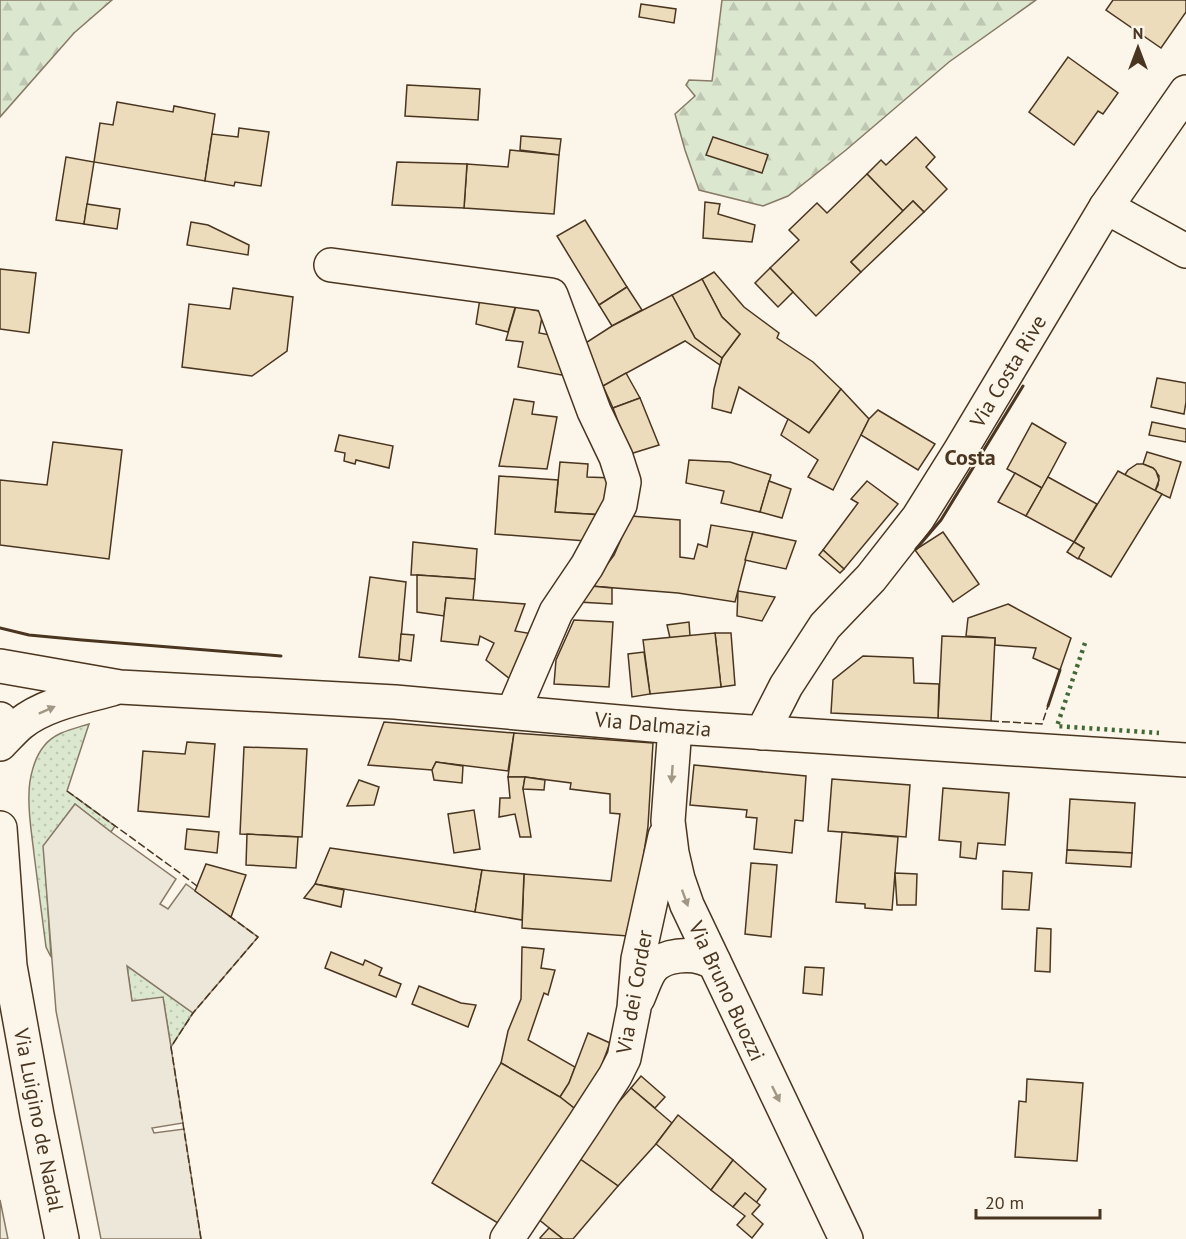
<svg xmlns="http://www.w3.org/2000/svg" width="1186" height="1239" font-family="'PT Sans',sans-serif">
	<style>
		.grass { fill: url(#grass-dots); stroke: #887966; stroke-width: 1.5 }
		.forest { fill: url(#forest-firs); stroke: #887966; stroke-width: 1.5 }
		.parking { fill: #ede7d9; stroke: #887966; stroke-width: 1.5 }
		.building { fill: #ecdcbc; stroke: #4a3520; stroke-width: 1.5 }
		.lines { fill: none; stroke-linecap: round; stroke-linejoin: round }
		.minor-casing { stroke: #4a3520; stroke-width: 36 }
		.tertiary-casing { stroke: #4a3520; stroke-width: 36 }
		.primary-casing { stroke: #4a3520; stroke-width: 36 }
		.minor { stroke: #fbf6e9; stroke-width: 33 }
		.tertiary { stroke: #fbf6e9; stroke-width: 33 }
		.primary { stroke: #fbf6e9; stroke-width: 33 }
		.hedge { stroke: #436837; stroke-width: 4.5; stroke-dasharray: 3 4.5; stroke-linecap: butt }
		.fence { stroke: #4a3520; stroke-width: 1.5; stroke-dasharray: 8 3; stroke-linecap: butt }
		.wall { stroke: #4a3520; stroke-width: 3 }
		.oneway { fill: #a29684 }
		.labels { text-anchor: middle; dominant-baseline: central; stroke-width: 4.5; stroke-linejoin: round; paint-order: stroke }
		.street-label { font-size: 21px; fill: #4a3520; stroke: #fbf6e9 }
		.neighbourhood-label { font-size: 22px; font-weight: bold; fill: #4a3520; stroke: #fbf6e9 }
	</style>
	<defs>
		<pattern id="grass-dots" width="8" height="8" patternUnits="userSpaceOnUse" patternTransform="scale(1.5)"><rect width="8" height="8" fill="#dce7d0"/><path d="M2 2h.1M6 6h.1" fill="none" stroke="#bec7b2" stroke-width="1.8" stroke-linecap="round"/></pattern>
		<pattern id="forest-firs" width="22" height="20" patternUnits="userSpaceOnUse" patternTransform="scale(1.5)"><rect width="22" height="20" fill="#dce7d0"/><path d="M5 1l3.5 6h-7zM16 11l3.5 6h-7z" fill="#bec7b2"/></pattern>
	</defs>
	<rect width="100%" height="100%" fill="#fbf6e9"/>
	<!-- grass -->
	<g class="grass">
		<path d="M 89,724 L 67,791 L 115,826 L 111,832 L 75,804 L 44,846 L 51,957 L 46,947 C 42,916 38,885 34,854 C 32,835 28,814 29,794 C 29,779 34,758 44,746 C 55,732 73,729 89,724 Z"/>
		<path d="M 127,966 L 193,1013 L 171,1047 L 163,998 L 132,1002 Z"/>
	</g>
	<!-- forest -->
	<g class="forest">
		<path d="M 0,0 L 112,0 L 74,33 L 0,117 Z"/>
		<path d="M 722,0 L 1036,0 L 949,62 L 846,150 L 788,196 L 763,206 L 699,190 L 685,150 L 675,114 L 695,96 L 686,85 L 689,80 L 712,81 Z"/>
	</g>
	<!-- parking -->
	<g class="parking">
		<path d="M 75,804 L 111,832 L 176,879 L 160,904 L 168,909 L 186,884 L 258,937 L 193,1013 L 127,966 L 132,1001 L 163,997 L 183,1123 L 152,1128 L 154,1133 L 184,1129 L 201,1239 L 101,1239 L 56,1011 L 43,846 Z"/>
		<path d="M 0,1200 L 8,1239 L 0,1239 Z"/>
	</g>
	<!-- building -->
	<g class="building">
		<path d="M 1113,0 L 1186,0 L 1186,12 L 1161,48 L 1106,10 Z"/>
		<path d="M 641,4 L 676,9 L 674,23 L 639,17 Z"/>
		<path d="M 1068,57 L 1118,93 L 1103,114 L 1098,111 L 1074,145 L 1029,112 Z"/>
		<path d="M 407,85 L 480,89 L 478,120 L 405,116 Z"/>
		<path d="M 117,102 L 173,112 L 174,106 L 215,114 L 205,181 L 94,162 L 100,123 L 113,125 Z"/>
		<path d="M 239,128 L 269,132 L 261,186 L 235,182 L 234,186 L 205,181 L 212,134 L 238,137 Z"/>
		<path d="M 521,136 L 561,139 L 559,155 L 520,150 Z"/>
		<path d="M 713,137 L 768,155 L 762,173 L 706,155 Z"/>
		<path d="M 916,137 L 935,157 L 926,167 L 947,189 L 924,212 L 913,201 L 903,211 L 867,174 L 881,160 L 886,165 Z"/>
		<path d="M 510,150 L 559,155 L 554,214 L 464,208 L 467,164 L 508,167 Z"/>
		<path d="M 66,157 L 94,162 L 84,224 L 56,220 Z"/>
		<path d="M 397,162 L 467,164 L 464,208 L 392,205 Z"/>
		<path d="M 867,174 L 903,211 L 851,262 L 861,272 L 816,316 L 770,268 L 799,240 L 789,230 L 817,203 L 827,213 Z"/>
		<path d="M 913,201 L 924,212 L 861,272 L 851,262 Z"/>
		<path d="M 705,202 L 720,204 L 718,214 L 755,225 L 752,242 L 703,238 Z"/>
		<path d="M 87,204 L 120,209 L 117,229 L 84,224 Z"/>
		<path d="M 585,220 L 627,287 L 599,305 L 557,236 Z"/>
		<path d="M 191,222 L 208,225 L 249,245 L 248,255 L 187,245 Z"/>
		<path d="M 770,268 L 793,292 L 778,307 L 755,283 Z"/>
		<path d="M 0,269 L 36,273 L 29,333 L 0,329 Z"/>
		<path d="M 714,272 L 744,307 L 779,333 L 777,338 L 813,362 L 841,389 L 809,433 L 739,387 L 731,413 L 712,408 L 714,389 L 720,365 L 722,358 L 740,334 L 722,317 L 702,279 Z"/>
		<path d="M 702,279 L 722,317 L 740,334 L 722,358 L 695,338 L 672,295 Z"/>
		<path d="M 627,287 L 642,310 L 612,326 L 599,305 Z"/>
		<path d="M 233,288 L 293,297 L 287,351 L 252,376 L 182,367 L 189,304 L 230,309 Z"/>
		<path d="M 481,292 L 517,301 L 508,332 L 476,324 Z"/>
		<path d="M 672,295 L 695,338 L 722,358 L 720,365 L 685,341 L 603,386 L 584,344 L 612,326 Z"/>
		<path d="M 516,306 L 543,312 L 539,333 L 561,337 L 578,378 L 518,367 L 523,342 L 506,340 Z"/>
		<path d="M 626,373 L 640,398 L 613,408 L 603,386 Z"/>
		<path d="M 1157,378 L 1186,383 L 1186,402 L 1184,414 L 1151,407 Z"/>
		<path d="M 841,389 L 869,419 L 833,490 L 808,477 L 818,460 L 781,435 L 788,419 L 809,433 Z"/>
		<path d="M 640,398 L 659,445 L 630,454 L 613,408 Z"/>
		<path d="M 514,399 L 534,402 L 532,414 L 557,417 L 547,469 L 499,466 Z"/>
		<path d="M 878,410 L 935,444 L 918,470 L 861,435 L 869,419 Z"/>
		<path d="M 1152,422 L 1186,429 L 1186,442 L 1149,435 Z"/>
		<path d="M 1032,423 L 1066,443 L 1042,488 L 1007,469 Z"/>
		<path d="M 339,435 L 393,446 L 389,468 L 356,460 L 355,464 L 344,461 L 345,453 L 335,451 Z"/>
		<path d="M 53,442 L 122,450 L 109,559 L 0,545 L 0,480 L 47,485 Z"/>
		<path d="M 1147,452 L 1181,462 L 1170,498 L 1155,491 L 1158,485 L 1159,476 L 1153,468 L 1143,464 Z"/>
		<path d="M 689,460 L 730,462 L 771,475 L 760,512 L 721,503 L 724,491 L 686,483 Z"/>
		<path d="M 560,462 L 588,464 L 587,477 L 613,478 L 604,515 L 555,512 Z"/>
		<path d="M 1137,464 L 1143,464 L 1153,468 L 1156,471 L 1159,480 L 1155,491 L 1124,476 L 1128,470 Z"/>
		<path d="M 1118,471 L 1162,494 L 1111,577 L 1078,558 L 1084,548 L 1074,542 Z"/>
		<path d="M 1015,473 L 1042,488 L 1026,516 L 998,502 Z"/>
		<path d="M 499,476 L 558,480 L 555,512 L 604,515 L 586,541 L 495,534 Z"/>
		<path d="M 1048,477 L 1097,504 L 1074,542 L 1026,516 Z"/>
		<path d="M 769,481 L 791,489 L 782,518 L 760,512 Z"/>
		<path d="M 867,481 L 898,504 L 844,569 L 823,550 L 858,503 L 851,499 Z"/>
		<path d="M 631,516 L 680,520 L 680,557 L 694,559 L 698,544 L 707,547 L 711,525 L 753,532 L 735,602 L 678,593 L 591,586 L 614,555 Z"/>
		<path d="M 753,532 L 796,541 L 786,569 L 745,560 Z"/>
		<path d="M 943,532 L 979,584 L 953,602 L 915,550 Z"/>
		<path d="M 413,542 L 477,549 L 475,579 L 417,575 L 411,575 Z"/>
		<path d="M 1074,542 L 1084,548 L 1078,559 L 1067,552 Z"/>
		<path d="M 823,550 L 844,569 L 840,573 L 819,555 Z"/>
		<path d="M 417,575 L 475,579 L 473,601 L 446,598 L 444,616 L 417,612 Z"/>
		<path d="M 370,577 L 406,582 L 399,661 L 359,657 Z"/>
		<path d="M 591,586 L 612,588 L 612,604 L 579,602 Z"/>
		<path d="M 738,591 L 775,597 L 762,621 L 737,616 Z"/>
		<path d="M 446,598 L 525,604 L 515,631 L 533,634 L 510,679 L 486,660 L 494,643 L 480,636 L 478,645 L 441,641 Z"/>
		<path d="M 1008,604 L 1071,638 L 1060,670 L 1033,658 L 1036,648 L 995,645 L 995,638 L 966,636 L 968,618 Z"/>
		<path d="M 574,620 L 613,622 L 609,687 L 554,684 L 556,660 Z"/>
		<path d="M 689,622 L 690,636 L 670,638 L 667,625 Z"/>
		<path d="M 715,633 L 731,633 L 735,685 L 721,687 Z"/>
		<path d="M 715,633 L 721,687 L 650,694 L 643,640 Z"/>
		<path d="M 401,634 L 414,635 L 411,661 L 399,659 Z"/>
		<path d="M 942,636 L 995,638 L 991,721 L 938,718 Z"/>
		<path d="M 644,652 L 650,694 L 632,697 L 628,654 Z"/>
		<path d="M 863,656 L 913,658 L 914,683 L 939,684 L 938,718 L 831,713 L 833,680 Z"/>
		<path d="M 384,722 L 514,733 L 508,771 L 436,762 L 432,770 L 368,765 Z"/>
		<path d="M 514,733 L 653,743 L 648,826 L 635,911 L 628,936 L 522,928 L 524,874 L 611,881 L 620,814 L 610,813 L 610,794 L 570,789 L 571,783 L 525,777 L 508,777 Z"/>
		<path d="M 187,742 L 215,744 L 209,817 L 138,811 L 143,751 L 185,754 Z"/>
		<path d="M 244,747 L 307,749 L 302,837 L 240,834 Z"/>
		<path d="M 436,762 L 463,766 L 462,783 L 434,780 L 432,770 Z"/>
		<path d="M 694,765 L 806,776 L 803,821 L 795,820 L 792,853 L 754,849 L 757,818 L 746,817 L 747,810 L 690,805 Z"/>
		<path d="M 508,777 L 525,777 L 523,789 L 531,837 L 520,837 L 515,814 L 499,817 L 500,798 L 510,798 Z"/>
		<path d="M 525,777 L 545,780 L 544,790 L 523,789 Z"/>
		<path d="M 832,779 L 910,785 L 906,837 L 828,831 Z"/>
		<path d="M 359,780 L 379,787 L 374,805 L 347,806 Z"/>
		<path d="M 943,788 L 1009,793 L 1005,845 L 978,843 L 976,859 L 960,857 L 961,842 L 939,840 Z"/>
		<path d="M 1070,799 L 1135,803 L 1132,853 L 1067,850 Z"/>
		<path d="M 474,810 L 480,849 L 454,853 L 448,814 Z"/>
		<path d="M 187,829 L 219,832 L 217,853 L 185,849 Z"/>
		<path d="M 842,832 L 898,837 L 892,910 L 865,908 L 865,904 L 836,902 Z"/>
		<path d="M 247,834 L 298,837 L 296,868 L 246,865 Z"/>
		<path d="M 330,848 L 482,870 L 475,912 L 315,884 Z"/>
		<path d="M 1067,850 L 1132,853 L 1131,867 L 1066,863 Z"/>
		<path d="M 751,863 L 777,865 L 771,937 L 745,934 Z"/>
		<path d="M 206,864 L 246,875 L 231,917 L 195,891 Z"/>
		<path d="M 482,870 L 524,874 L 522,920 L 475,912 Z"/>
		<path d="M 1003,871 L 1032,873 L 1029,910 L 1002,909 Z"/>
		<path d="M 895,873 L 917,874 L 916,905 L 897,905 Z"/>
		<path d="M 315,884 L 344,890 L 341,907 L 304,898 Z"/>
		<path d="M 1037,928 L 1051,929 L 1050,972 L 1035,971 Z"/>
		<path d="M 522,947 L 544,949 L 541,968 L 555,970 L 548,995 L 544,993 L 528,1040 L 575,1067 L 569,1083 L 560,1097 L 501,1063 L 508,1031 L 521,999 Z"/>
		<path d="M 331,952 L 363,965 L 365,960 L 382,968 L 379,975 L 401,984 L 396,997 L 325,968 Z"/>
		<path d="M 805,967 L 824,968 L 822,995 L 803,993 Z"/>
		<path d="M 419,986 L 461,1003 L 476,1005 L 468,1027 L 412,1004 Z"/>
		<path d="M 588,1033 L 610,1043 L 599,1072 L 574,1108 L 560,1097 L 569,1083 Z"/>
		<path d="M 501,1063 L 560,1097 L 574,1108 L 506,1228 L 432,1183 Z"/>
		<path d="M 641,1076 L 665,1097 L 655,1108 L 631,1088 Z"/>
		<path d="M 1027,1079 L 1083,1083 L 1077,1161 L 1015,1157 L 1019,1101 L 1026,1102 Z"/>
		<path d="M 631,1088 L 672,1123 L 656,1144 L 618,1186 L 573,1154 Z"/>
		<path d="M 678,1115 L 733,1160 L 711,1190 L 656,1144 Z"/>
		<path d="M 573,1154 L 618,1186 L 573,1239 L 563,1239 L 532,1214 Z"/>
		<path d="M 733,1160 L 766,1189 L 756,1203 L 745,1193 L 733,1207 L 711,1190 Z"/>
		<path d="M 745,1193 L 760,1205 L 752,1214 L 763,1224 L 752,1238 L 737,1225 L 745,1216 L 733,1207 Z"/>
		<path d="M 549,1228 L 563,1239 L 541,1239 L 540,1238 Z"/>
	</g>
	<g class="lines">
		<!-- minor casing -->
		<g class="minor-casing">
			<g id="minor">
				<path d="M 1106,207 L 1186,251"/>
				<path d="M 331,265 L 551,295 L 594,411 L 616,457 L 624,482 L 620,505 L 587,566 L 556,612 L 513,712"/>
				<path d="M 675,727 L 668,821 L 672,853 L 678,879 L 687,905 L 846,1239"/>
				<path d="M 638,998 C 642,989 645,979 650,971 C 659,957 680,954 695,956 C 701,957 708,960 714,962"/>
				<path d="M 507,1239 L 584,1124 L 615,1076 L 624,1058 L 634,1008 L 638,959 L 665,836"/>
			</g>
		</g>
		<!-- tertiary casing -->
		<g class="tertiary-casing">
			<g id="tertiary">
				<path d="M 0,666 L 120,687 L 395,702 L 675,727 L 1186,760"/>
				<path d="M 762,733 L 786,686 L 825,626 L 871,578 L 918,518 L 960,451 L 1106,207 L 1186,92"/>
				<path d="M 0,744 C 7,737 13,730 20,724 C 44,704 83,697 112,689"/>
			</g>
		</g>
		<!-- primary casing -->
		<g class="primary-casing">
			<g id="primary">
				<path d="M 0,719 L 0,726"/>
				<path d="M 0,828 L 10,966 L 37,1115 L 62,1239"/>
			</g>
		</g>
		<!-- minor -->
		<use href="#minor" class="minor"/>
		<!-- tertiary -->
		<use href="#tertiary" class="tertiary"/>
		<!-- primary -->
		<use href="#primary" class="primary"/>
		<!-- hedge -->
		<path class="hedge" d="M 1085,643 L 1057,726 L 1159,733"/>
		<!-- fence -->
		<g class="fence">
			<path d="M 991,721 L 1042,724 L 1048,706"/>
			<path d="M 67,791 L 180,873 L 197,886 L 196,887"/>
			<path d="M 201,1239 L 171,1047 L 193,1013 L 258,937 L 228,915"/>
		</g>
		<!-- wall -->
		<g class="wall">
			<path d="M 916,549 L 941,520 L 1023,386"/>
			<path d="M 0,628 L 29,635 L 82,640 L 281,656"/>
			<path d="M 1048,706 L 1060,670"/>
		</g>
	</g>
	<!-- one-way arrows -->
	<defs><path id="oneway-solid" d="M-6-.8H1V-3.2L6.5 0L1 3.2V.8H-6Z" transform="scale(1.5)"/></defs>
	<g class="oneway">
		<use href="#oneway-solid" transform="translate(47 710) rotate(-24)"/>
		<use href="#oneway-solid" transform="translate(672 774) rotate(94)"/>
		<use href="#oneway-solid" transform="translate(685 898) rotate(70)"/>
		<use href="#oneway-solid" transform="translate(776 1094) rotate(64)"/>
	</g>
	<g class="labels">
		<!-- street labels -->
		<g class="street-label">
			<text transform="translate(1008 371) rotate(-59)">Via Costa Rive</text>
			<text transform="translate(653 724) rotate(5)">Via Dalmazia</text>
			<text transform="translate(727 991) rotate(65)">Via Bruno Buozzi</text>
			<text transform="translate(634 992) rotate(-80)">Via dei Corder</text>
			<text transform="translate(39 1120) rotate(79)">Via Luigino de Nadal</text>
		</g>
		<!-- neighbourhood labels -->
		<g class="neighbourhood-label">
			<text x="970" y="457">Costa</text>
		</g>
	</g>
	<!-- north arrow -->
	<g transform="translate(1138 48)" stroke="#fbf6e9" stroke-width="4.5" paint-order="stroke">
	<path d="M0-4.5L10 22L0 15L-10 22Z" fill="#4a3520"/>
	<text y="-9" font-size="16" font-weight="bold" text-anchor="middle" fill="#4a3520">N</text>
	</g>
	<!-- scale -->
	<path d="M976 1209v9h124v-9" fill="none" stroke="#4a3520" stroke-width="3"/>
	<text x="985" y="1209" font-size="18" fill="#4a3520" stroke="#fbf6e9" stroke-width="4.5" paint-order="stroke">20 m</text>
</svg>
